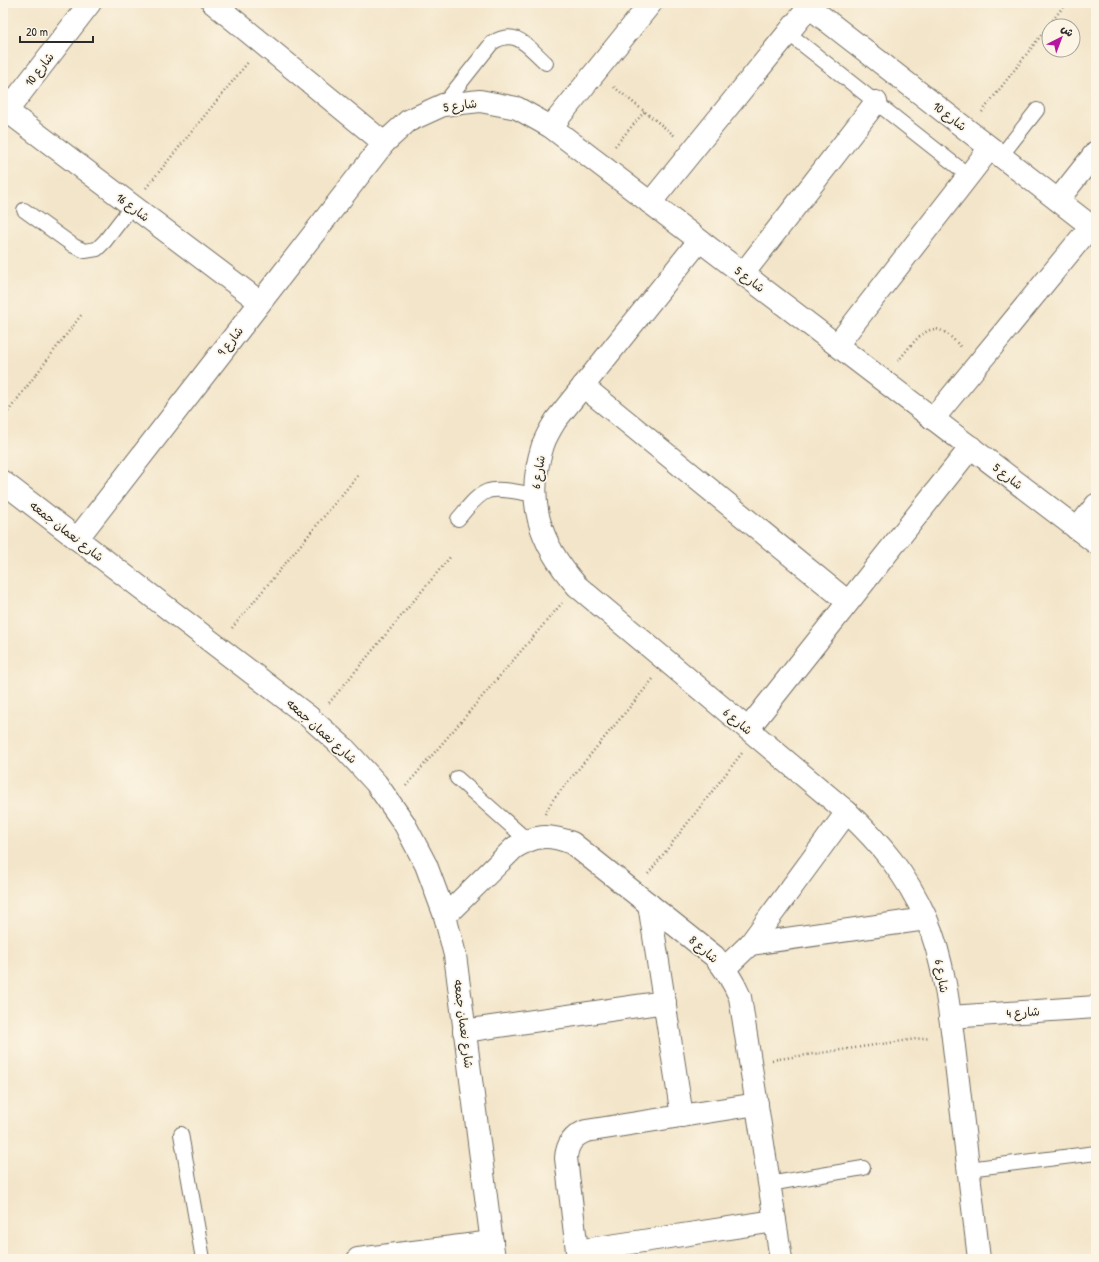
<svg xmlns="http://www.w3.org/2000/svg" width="1099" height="1262" font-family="'Patrick Hand','Playpen Sans Arabic',sans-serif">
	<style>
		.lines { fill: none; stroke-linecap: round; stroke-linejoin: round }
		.lane-casing { stroke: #716c62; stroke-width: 16 }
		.street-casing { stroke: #716c62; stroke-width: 24 }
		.path { stroke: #716c62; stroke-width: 2.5; stroke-dasharray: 1 3; stroke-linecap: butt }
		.lane { stroke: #fff; stroke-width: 14 }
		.street { stroke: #fff; stroke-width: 22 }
		.labels { text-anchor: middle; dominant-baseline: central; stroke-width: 3.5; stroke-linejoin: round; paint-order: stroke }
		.street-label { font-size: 12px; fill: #2b2b2b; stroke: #fcf5e5 }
	</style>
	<rect width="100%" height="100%" fill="#fcf5e5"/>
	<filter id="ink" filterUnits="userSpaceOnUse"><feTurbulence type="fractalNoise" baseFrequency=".025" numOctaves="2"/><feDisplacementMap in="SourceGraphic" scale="8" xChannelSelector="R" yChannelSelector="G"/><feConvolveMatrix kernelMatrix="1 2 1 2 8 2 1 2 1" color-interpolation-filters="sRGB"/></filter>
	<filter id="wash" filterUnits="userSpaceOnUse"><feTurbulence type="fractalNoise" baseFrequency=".012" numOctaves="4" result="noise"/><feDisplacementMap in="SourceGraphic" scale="16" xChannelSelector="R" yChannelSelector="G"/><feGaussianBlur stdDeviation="0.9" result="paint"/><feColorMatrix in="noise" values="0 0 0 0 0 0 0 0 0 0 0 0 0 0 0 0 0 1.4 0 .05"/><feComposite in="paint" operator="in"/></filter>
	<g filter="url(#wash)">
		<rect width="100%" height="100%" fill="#f3e5c9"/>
	</g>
	<g filter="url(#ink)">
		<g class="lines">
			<!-- lane casing -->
			<g class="lane-casing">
				<g id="lane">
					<path d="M 788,33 L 968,175"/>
					<path d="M 443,105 L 492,43 C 516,27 528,47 546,63"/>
					<path d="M 1001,156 L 1037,110"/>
					<path d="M 24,210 L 74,246 L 85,251 L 97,249 L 105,241 L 132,206"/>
					<path d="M 458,519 C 466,510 476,495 488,491 C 499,487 523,493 535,495"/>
					<path d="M 457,778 L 527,840"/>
					<path d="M 181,1134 L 203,1259"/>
					<path d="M 968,1169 L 1096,1153"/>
					<path d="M 769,1184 L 863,1168"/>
				</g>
			</g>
			<!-- street casing -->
			<g class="street-casing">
				<g id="street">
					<path d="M 213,3 L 384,143"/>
					<path d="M 804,3 L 1096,230"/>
					<path d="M 7,111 L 260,302"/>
					<path d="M 3,116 L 90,3"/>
					<path d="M 551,127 L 651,3"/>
					<path d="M 1058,200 L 1096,152"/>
					<path d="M 650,203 L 809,7"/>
					<path d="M 699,241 L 556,420 C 551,428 546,436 543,445 C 525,500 539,543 577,586 L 847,812 C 881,844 906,874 926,918 C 946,964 951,1023 957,1072 C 964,1134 972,1197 979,1259"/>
					<path d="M 743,274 L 876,102"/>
					<path d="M 837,345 L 990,148"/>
					<path d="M 583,386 L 848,602"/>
					<path d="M 933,419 L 1091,226"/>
					<path d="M 3,482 L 308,716 L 344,748 L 376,783 L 404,823 L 426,865 L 445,916 L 455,955 L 494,1259"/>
					<path d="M 1077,529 L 1096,505"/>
					<path d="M 77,539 L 384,143 L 408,121 L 443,105 L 480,101 L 517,108 L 551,127 L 1096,543"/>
					<path d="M 748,729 L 971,447"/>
					<path d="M 649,904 L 682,1116"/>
					<path d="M 445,916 L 514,848 C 535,835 548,834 572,843 L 714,956 C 726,969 733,981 740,997 L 781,1259"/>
					<path d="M 750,944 L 926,919"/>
					<path d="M 725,968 L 750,944 L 847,812"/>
					<path d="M 950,1017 L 1096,1007"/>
					<path d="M 464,1031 L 665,1002"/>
					<path d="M 577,1251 L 775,1221"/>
					<path d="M 358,1259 L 492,1242"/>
					<path d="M 578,1259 L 566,1158 C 567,1144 573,1136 586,1131 L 757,1104"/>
				</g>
			</g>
			<!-- path -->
			<g class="path">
				<path d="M 614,87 L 675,136"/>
				<path d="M 982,112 L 1066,3"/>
				<path d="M 615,146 L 645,111"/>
				<path d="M 146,188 L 249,61"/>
				<path d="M 898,361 C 907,351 924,324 940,330 C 948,333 956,342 962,348"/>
				<path d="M 3,418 L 82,314"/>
				<path d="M 232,628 L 359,474"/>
				<path d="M 329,703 L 451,556"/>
				<path d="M 406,786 L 562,603"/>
				<path d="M 545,814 L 552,801 L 653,679"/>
				<path d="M 648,874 L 742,753"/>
				<path d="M 772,1060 L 930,1037"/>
			</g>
			<!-- lane -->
			<use href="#lane" class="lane"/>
			<!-- street -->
			<use href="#street" class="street"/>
		</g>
	</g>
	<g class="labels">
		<!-- street labels -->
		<g class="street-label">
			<text transform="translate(39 69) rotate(-52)">شارع 10</text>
			<text transform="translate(460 105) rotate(-8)">شارع 5</text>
			<text transform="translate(950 116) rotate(38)">شارع 10</text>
			<text transform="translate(133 207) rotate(37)">شارع 16</text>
			<text transform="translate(750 279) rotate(37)">شارع 5</text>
			<text transform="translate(230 341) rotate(-52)">شارع 9</text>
			<text transform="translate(538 472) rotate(-81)">شارع 6</text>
			<text transform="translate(1008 476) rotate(38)">شارع 5</text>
			<text transform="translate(67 531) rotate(38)">شارع نعمان جمعه</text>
			<text transform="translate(738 721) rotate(40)">شارع 6</text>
			<text transform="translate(322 731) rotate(42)">شارع نعمان جمعه</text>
			<text transform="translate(704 949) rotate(41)">شارع 8</text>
			<text transform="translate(942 976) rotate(80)">شارع 6</text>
			<text transform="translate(1023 1012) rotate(-4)">شارع 4</text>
			<text transform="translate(464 1024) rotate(83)">شارع نعمان جمعه</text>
		</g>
	</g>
	<!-- margin -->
	<rect width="1099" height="1262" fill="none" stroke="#fcf5e5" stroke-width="16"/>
	<!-- north arrow -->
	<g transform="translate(1061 38) rotate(42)"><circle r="19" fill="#fcf5e5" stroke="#a8a49b"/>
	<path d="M0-3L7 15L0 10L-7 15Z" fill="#b5179e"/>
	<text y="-6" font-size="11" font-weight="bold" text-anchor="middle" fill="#2b2b2b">ش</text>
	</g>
	<!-- scale -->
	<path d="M20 36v6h73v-6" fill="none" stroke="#2b2b2b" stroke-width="2"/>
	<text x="26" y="36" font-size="12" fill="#2b2b2b" stroke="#fcf5e5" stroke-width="3" paint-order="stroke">20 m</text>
</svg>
